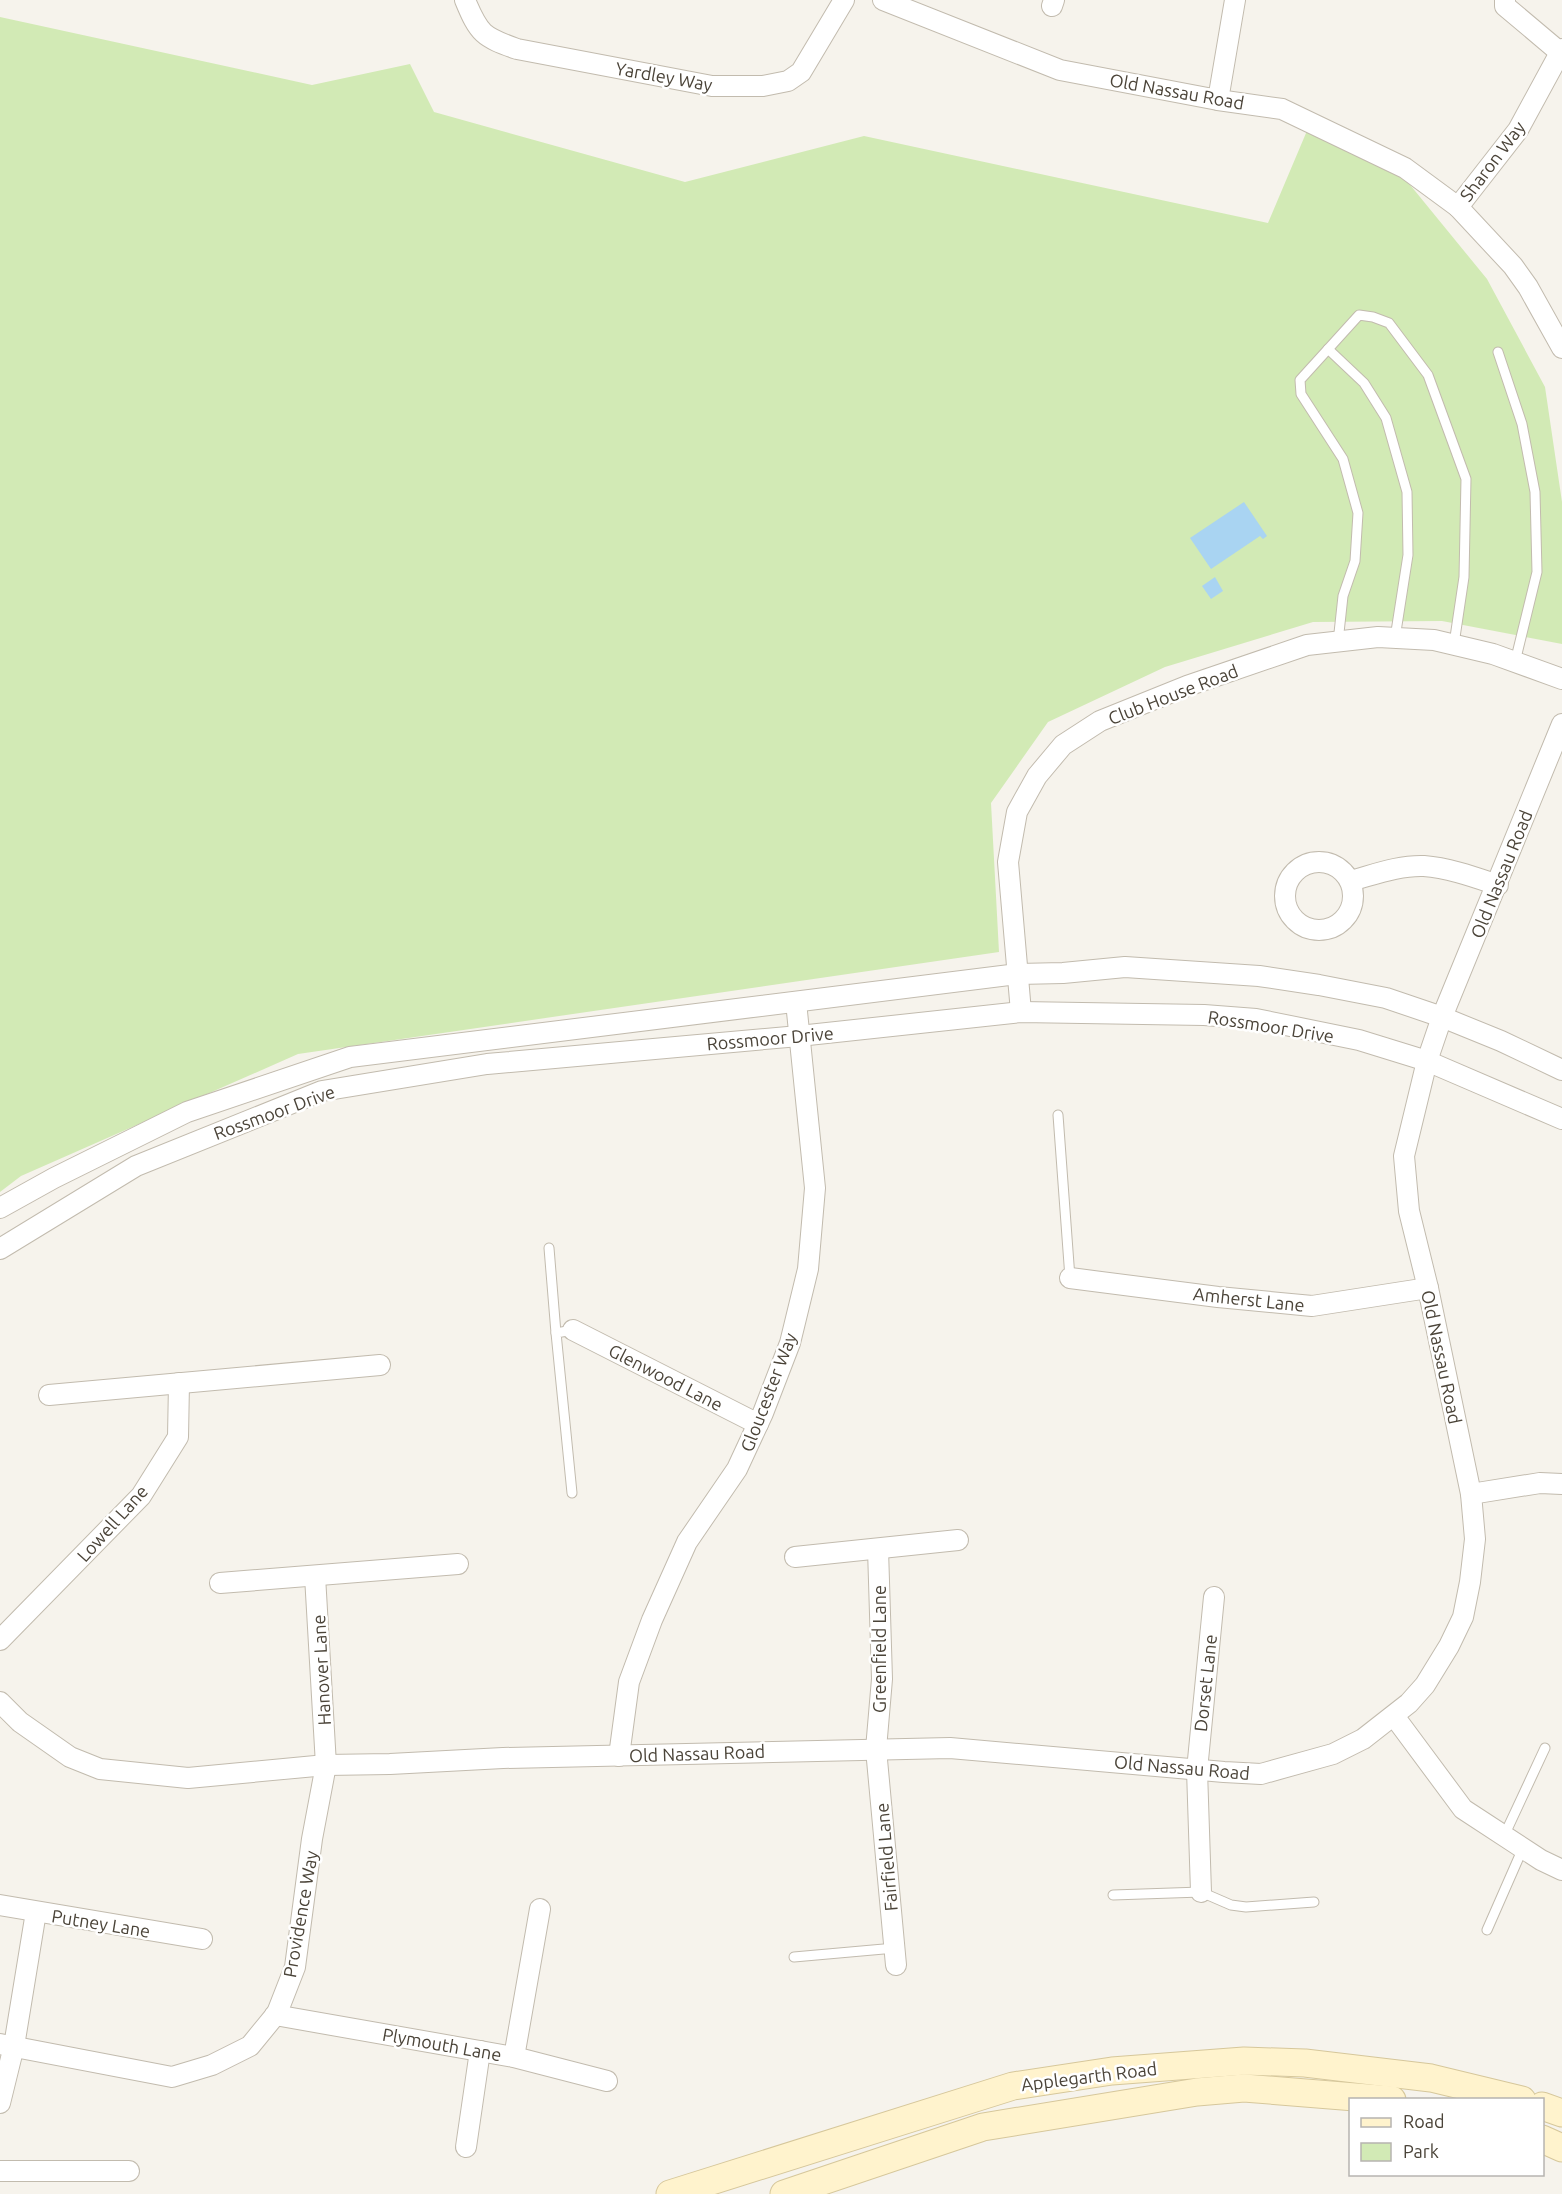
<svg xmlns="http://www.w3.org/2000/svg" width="1562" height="2194" font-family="Ubuntu,sans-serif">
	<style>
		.green { fill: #d2eab5 }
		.water { fill: #a9d4f2 }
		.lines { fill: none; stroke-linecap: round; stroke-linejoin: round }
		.service-casing { stroke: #c2bbae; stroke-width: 11 }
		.minor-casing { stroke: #c2bbae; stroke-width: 22 }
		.secondary-casing { stroke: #d6c79b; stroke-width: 29 }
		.service { stroke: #fff; stroke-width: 9 }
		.minor { stroke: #fff; stroke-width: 20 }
		.secondary { stroke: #fff3cd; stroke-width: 27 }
		.labels { text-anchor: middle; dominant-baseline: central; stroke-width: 5; stroke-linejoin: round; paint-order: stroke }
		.street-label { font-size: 18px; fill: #4b4439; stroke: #fff }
	</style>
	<rect width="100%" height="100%" fill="#f6f3ec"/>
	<!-- green -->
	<path class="green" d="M 0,17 L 312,85 L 410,64 L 434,112 L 685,182 L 864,136 L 1268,223 L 1309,126 L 1393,164 L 1487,279 L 1545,387 L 1562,502 L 1562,644 L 1442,621 L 1313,622 L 1165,667 L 1048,722 L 991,803 L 999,952 L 298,1054 L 21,1176 L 0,1192 Z"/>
	<!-- water -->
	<g class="water">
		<path d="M 1244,502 L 1267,536 L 1263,539 L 1260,536 L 1211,569 L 1190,538 Z"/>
		<path d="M 1215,577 L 1223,591 L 1211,599 L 1202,586 Z"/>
	</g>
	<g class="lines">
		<!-- service casing -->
		<g class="service-casing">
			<g id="service">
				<path d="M 1328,349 L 1364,383 L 1386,418 L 1407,492 L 1408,555 L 1395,638"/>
				<path d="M 1498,352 L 1522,424 L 1535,492 L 1537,572 L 1515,662"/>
				<path d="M 1338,642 L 1343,596 L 1355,561 L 1358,513 L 1343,459 L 1301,394 L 1300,380 L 1359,315 L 1373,317 L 1389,323 L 1428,375 L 1466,479 L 1464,577 L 1454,644"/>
				<path d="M 1058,1115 L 1070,1278"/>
				<path d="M 549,1248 L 556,1333"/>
				<path d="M 572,1493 L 556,1333 L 573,1330"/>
				<path d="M 1504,1836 L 1545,1748"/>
				<path d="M 1113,1895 L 1201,1892 L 1231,1905 L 1246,1907 L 1314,1902"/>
				<path d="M 1487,1930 L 1523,1848"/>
				<path d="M 794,1957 L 895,1948"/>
			</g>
		</g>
		<!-- minor casing -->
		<g class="minor-casing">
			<g id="minor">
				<path d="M 465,0 C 479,34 483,37 517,49 L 712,86 L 763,86 L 788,81 L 801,72 L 844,0"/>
				<path d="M 883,0 L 1060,70 L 1218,100 L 1282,109 L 1405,168 L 1458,207 L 1513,266 L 1528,287 L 1562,348"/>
				<path d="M 1505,0 L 1505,6 L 1562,54"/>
				<path d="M 1052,6 L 1054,0"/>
				<path d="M 1218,100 L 1235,0"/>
				<path d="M 1458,207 L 1518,130 L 1562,49"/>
				<circle cx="1319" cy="896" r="34"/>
				<path d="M 1350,881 C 1373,875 1399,865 1424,866 C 1449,868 1474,877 1498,885"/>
				<path d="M 1021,1012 L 1008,862 L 1017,812 L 1037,776 L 1063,745 L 1100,721 L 1187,686 L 1307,645 L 1378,637 L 1434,640 L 1493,654 L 1562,679"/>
				<path d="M 0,1208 L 54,1178 L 187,1112 L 350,1057 L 1018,974 L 1063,973 L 1125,967 L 1259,976 L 1319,985 L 1386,998 L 1442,1017 L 1501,1041 L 1562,1070"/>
				<path d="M 0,1249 L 136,1166 L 322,1091 L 487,1064 L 799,1036 L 1021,1012 L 1204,1015 L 1256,1019 L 1305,1029 L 1359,1040 L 1427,1061 L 1562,1119"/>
				<path d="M 1070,1278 L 1218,1297 L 1312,1306 L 1428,1288"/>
				<path d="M 573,1330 L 758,1424"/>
				<path d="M 49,1395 L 380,1365"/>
				<path d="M 1471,1494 L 1540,1483 L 1562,1484"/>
				<path d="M 878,1549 L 882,1679 L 876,1749 L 896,1965"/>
				<path d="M 795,1557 L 958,1540"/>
				<path d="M 220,1583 L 458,1564"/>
				<path d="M 0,1640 L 141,1496 L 178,1437 L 179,1383"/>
				<path d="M 0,1702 L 20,1722 L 70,1757 L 100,1769 L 188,1778 L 326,1765 L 390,1764 L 503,1758 L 950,1748 L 1224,1772 L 1261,1774 L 1333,1754 L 1363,1739 L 1409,1703 L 1425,1685 L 1449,1646 L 1463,1617 L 1470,1582 L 1475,1539 L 1471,1494 L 1428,1288 L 1409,1211 L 1404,1156 L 1427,1061 L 1442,1017 L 1562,724"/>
				<path d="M 1394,1716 L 1463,1809 L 1541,1860 L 1562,1870"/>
				<path d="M 619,1756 L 629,1682 L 652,1620 L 687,1542 L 737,1469 L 763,1413 L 790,1343 L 808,1269 L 815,1188 L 796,1002"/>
				<path d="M 1201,1892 L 1197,1770 L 1214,1597"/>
				<path d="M 0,1905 L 202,1939"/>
				<path d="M 275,2015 L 514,2057 L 607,2081"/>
				<path d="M 0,2044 L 172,2077 L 212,2065 L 250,2046 L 277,2013 L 295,1967 L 312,1839 L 326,1765 L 315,1576"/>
				<path d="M 514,2057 L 540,1909"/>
				<path d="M 0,2103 L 14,2046 L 36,1912"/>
				<path d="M 466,2147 L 480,2051"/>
				<path d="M 0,2171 L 129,2171"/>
			</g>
		</g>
		<!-- secondary casing -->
		<g class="secondary-casing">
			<g id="secondary">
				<path d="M 1542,2106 L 1562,2113"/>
				<path d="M 1542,2139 L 1562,2148"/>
				<path d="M 670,2194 L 1013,2086 L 1112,2071 L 1244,2061 L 1305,2063 L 1431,2078 L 1522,2100"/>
				<path d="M 784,2194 L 983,2127 L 1197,2092 L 1244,2088 L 1392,2100"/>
			</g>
		</g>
		<!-- service -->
		<use href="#service" class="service"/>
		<!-- minor -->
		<use href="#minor" class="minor"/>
		<!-- secondary -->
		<use href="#secondary" class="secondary"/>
	</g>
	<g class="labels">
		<!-- street labels -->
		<g class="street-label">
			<text transform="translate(664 76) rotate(10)">Yardley Way</text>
			<text transform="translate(1177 91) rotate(10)">Old Nassau Road</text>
			<text transform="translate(1492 161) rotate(-53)">Sharon Way</text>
			<text transform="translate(1173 694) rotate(-21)">Club House Road</text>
			<text transform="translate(1501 874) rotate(-68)">Old Nassau Road</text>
			<text transform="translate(1271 1026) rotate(9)">Rossmoor Drive</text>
			<text transform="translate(770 1038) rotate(-5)">Rossmoor Drive</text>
			<text transform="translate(274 1112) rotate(-20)">Rossmoor Drive</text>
			<text transform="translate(1249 1299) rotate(6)">Amherst Lane</text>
			<text transform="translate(1442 1357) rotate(78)">Old Nassau Road</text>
			<text transform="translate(666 1377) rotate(27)">Glenwood Lane</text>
			<text transform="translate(768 1392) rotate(-69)">Gloucester Way</text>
			<text transform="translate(112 1523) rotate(-48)">Lowell Lane</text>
			<text transform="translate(879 1649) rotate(-90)">Greenfield Lane</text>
			<text transform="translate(321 1670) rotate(-93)">Hanover Lane</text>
			<text transform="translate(1205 1683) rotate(-84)">Dorset Lane</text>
			<text transform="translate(697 1753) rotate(-2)">Old Nassau Road</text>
			<text transform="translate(1182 1767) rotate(5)">Old Nassau Road</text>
			<text transform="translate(886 1857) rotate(-95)">Fairfield Lane</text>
			<text transform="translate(300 1914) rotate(-80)">Providence Way</text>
			<text transform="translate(101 1923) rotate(9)">Putney Lane</text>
			<text transform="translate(442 2044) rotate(10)">Plymouth Lane</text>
			<text transform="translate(1089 2076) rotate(-7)">Applegarth Road</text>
		</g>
	</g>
	<!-- legend -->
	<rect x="1349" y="2098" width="195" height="78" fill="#ffffff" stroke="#b7b4b0" stroke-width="1.5"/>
	<rect x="1361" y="2118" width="30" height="9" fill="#fff3cd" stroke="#b7b4b0" stroke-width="1.5"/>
	<text x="1403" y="2128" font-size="18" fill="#4b4439">Road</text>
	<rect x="1361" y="2143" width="30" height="18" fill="#d2eab5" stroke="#b7b4b0" stroke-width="1.5"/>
	<text x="1403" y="2158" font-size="18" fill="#4b4439">Park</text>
</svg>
